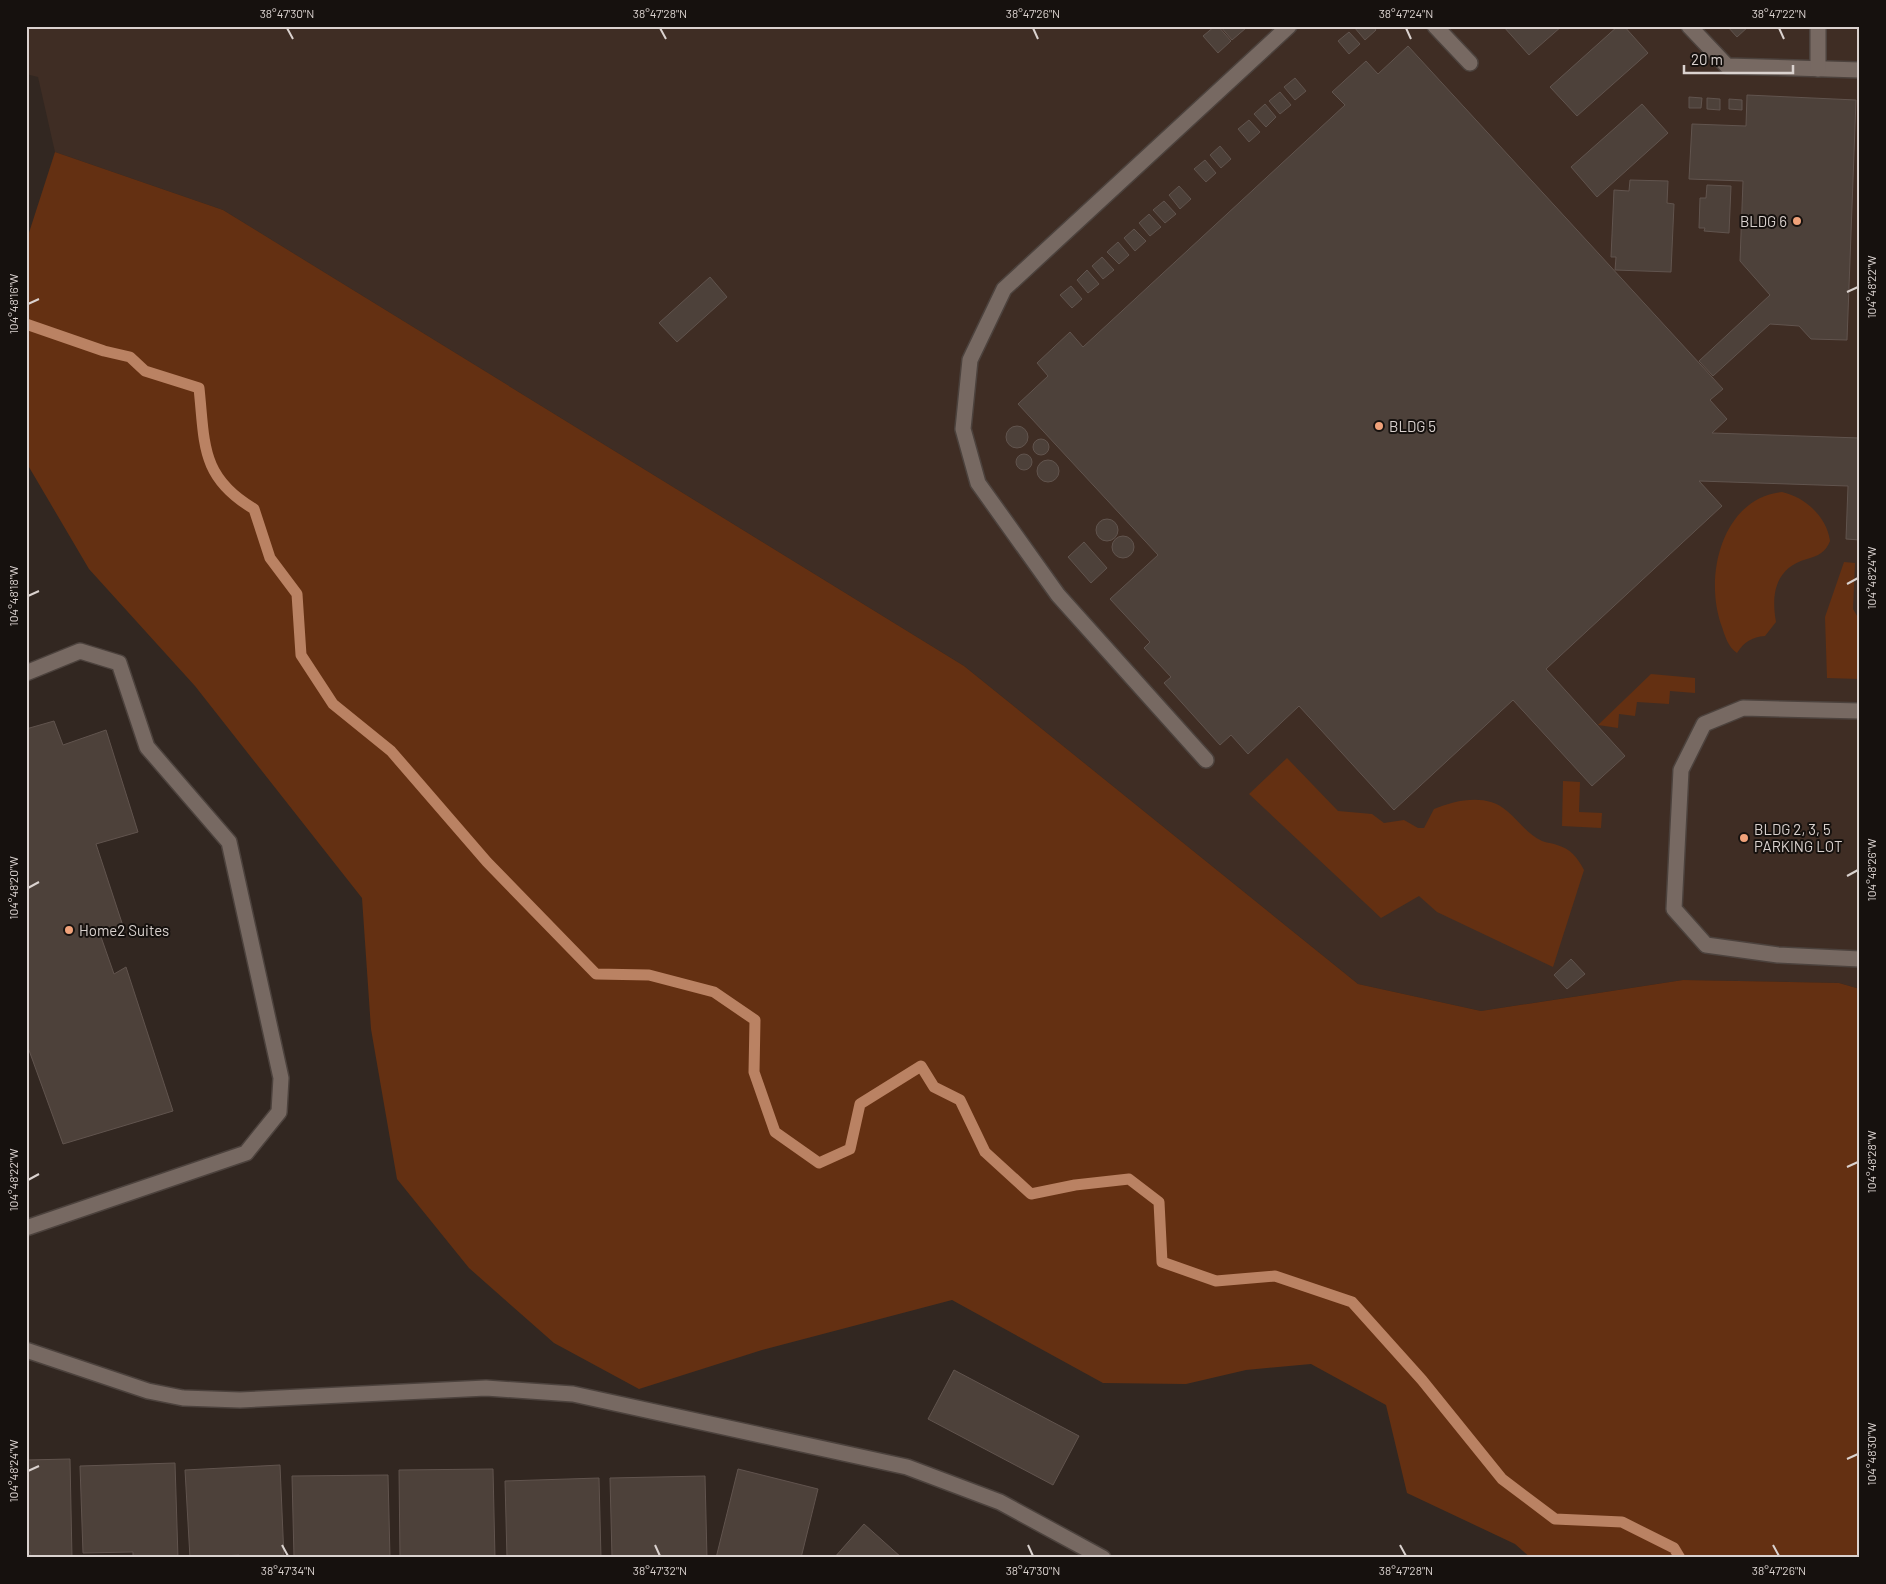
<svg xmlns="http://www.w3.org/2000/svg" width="1886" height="1584" font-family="Barlow,sans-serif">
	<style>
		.built { fill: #3f2d24 }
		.green { fill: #643012 }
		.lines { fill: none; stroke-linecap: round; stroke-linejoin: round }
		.stream { stroke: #ba8263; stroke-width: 11 }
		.building { fill: #4d413a; stroke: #61544e }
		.lane-casing { stroke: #4c423d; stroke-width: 18 }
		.lane { stroke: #776962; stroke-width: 15 }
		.ticks { fill: none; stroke: #dad2cf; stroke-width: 2 }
		.poi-dot { fill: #f0a27a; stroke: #16110e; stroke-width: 2 }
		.labels { text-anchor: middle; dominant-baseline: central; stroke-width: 4; stroke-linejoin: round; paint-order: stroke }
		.poi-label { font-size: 15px; fill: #dad2cf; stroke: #16110e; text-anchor: start }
		.neatline { fill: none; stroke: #dad2cf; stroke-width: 2 }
		.ticks-label { font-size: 12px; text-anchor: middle; fill: #dad2cf }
	</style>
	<rect width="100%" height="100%" fill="#322721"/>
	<!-- built -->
	<path class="built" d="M 26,26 L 1860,26 L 1860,989 L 1839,983 L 1683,980 L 1481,1011 L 1358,984 L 964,666 L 223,210 L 55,152 L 38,77 L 26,74 Z"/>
	<!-- green -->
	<g class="green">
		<path d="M 55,152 L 223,210 L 964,666 L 1358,984 L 1481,1011 L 1683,980 L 1839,983 L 1860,989 L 1860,1558 L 1531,1558 L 1515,1544 L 1407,1493 L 1386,1405 L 1311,1364 L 1246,1370 L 1186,1384 L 1103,1383 L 952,1300 L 762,1350 L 639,1389 L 554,1343 L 469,1268 L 397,1179 L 371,1029 L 362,898 L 195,686 L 89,569 L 26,462 L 26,242 Z"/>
		<path d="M 1782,492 C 1805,497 1827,517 1830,541 C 1826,552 1818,556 1807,559 C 1775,568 1771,594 1776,622 L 1765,636 C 1752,637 1744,642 1737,653 C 1728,647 1725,636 1722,627 C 1703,577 1722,498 1782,492 Z"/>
		<path d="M 1844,562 L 1855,563 L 1853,609 L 1860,621 L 1860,679 L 1827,678 L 1825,617 Z"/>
		<path d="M 1651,674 L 1695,678 L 1695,693 L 1670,691 L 1669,704 L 1637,702 L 1635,716 L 1619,714 L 1618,728 L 1598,725 Z"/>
		<path d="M 1287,758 L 1338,811 L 1372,814 L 1384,823 L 1404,820 L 1418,828 L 1424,828 L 1434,809 C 1456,800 1487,793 1507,811 C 1519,821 1527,834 1542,841 C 1547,843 1552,843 1557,845 C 1571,849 1577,857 1584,870 L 1553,967 L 1437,912 L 1419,896 L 1381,918 L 1249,794 Z"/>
		<path d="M 1563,781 L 1580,782 L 1579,812 L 1602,813 L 1601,828 L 1562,826 Z"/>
	</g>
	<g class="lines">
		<!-- stream -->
		<path class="stream" d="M 26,324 L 104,351 L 130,357 L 145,371 L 199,388 C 205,444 200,477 254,509 L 270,558 L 297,594 L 301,655 L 333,704 L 391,751 L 487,862 L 596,974 L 649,975 L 714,992 L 755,1020 L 754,1072 L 775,1132 L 819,1163 L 850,1149 L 860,1104 L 921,1066 L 934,1087 L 960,1100 L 985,1152 L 1031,1194 L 1075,1185 L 1129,1179 L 1159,1202 L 1162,1262 L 1216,1281 L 1275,1276 L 1352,1302 L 1422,1380 L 1502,1479 L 1555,1519 L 1622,1522 L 1674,1548 L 1680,1558"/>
	</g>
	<!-- building -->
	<g class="building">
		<path d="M 1215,26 L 1218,26 L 1231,41 L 1218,53 L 1203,36 Z"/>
		<path d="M 1220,26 L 1244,26 L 1246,28 L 1232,40 Z"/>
		<path d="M 1373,26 L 1376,30 L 1365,40 L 1354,27 Z"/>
		<path d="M 1503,26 L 1562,26 L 1529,55 Z"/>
		<path d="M 1618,26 L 1624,26 L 1648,53 L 1577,116 L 1550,87 Z"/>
		<path d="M 1727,26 L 1749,26 L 1737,37 Z"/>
		<path d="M 1349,32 L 1360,44 L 1349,54 L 1338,41 Z"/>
		<path d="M 1408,46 L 1723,389 L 1710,400 L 1727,419 L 1712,433 L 1860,438 L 1860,540 L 1846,539 L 1848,486 L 1699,481 L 1722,506 L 1546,669 L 1625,756 L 1592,786 L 1513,700 L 1394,810 L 1299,706 L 1248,754 L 1231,735 L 1220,745 L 1164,683 L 1171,677 L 1144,648 L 1150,642 L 1110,599 L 1158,555 L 1018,404 L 1048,376 L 1037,363 L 1070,332 L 1083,347 L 1345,105 L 1332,92 L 1366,61 L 1378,74 Z"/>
		<path d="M 1295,78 L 1306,91 L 1295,100 L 1284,87 Z"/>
		<path d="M 1280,92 L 1291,105 L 1280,114 L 1269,101 Z"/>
		<path d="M 1747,95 L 1856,100 L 1847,340 L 1811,339 L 1799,326 L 1770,324 L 1713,376 L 1699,361 L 1770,295 L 1740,261 L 1743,181 L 1689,179 L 1692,124 L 1746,126 Z"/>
		<path d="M 1689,97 L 1702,98 L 1701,108 L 1689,108 Z"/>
		<path d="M 1707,98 L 1720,99 L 1720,110 L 1707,109 Z"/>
		<path d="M 1729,99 L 1742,100 L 1742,110 L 1729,109 Z"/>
		<path d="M 1265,104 L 1276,117 L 1266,127 L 1254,114 Z"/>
		<path d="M 1642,104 L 1668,133 L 1597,197 L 1571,167 Z"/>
		<path d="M 1249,120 L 1260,132 L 1249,142 L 1238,129 Z"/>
		<path d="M 1220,146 L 1231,159 L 1221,168 L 1210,155 Z"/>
		<path d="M 1205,160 L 1216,173 L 1206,182 L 1194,169 Z"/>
		<path d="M 1630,180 L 1668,181 L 1667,203 L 1674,204 L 1671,272 L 1615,270 L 1616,257 L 1611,257 L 1614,190 L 1629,191 Z"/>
		<path d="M 1707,185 L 1731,186 L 1729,233 L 1704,231 L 1705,228 L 1699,228 L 1700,198 L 1706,198 Z"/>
		<path d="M 1179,186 L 1191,199 L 1180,209 L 1169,195 Z"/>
		<path d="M 1164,201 L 1176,214 L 1165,223 L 1153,210 Z"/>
		<path d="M 1149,214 L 1161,227 L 1150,236 L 1139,223 Z"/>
		<path d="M 1134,229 L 1146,241 L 1135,251 L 1124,238 Z"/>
		<path d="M 1118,242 L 1129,255 L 1119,264 L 1107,252 Z"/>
		<path d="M 1102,257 L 1114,270 L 1103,279 L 1092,266 Z"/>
		<path d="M 1087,270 L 1099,284 L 1088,293 L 1077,280 Z"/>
		<path d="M 710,277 L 727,297 L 677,342 L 659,323 Z"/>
		<path d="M 1071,286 L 1082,299 L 1072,308 L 1060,295 Z"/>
		<circle cx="1017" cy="437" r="11"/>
		<circle cx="1041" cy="447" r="8"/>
		<circle cx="1024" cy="462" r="8"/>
		<circle cx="1048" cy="471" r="11"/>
		<circle cx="1107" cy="530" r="11"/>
		<circle cx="1123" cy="547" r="11"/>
		<path d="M 1084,542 L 1107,568 L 1091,583 L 1068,557 Z"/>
		<path d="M 54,721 L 63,745 L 106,730 L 138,832 L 96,844 L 123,926 L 100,934 L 114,974 L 126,967 L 173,1111 L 63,1144 L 26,1042 L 26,729 Z"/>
		<path d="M 1571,959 L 1585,974 L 1567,989 L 1554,975 Z"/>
		<path d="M 954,1370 L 1079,1436 L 1053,1485 L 928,1419 Z"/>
		<path d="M 70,1459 L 72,1558 L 30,1558 L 30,1552 L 26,1552 L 26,1460 Z"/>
		<path d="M 175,1463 L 178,1558 L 133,1558 L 133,1552 L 83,1553 L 80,1466 Z"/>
		<path d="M 280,1465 L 284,1558 L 239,1558 L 239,1555 L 190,1558 L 185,1470 Z"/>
		<path d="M 493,1469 L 495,1558 L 400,1558 L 399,1470 Z"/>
		<path d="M 738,1469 L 818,1489 L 801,1558 L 716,1558 Z"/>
		<path d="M 388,1475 L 390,1558 L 294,1558 L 292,1476 Z"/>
		<path d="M 705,1476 L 707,1558 L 612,1558 L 610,1478 Z"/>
		<path d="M 599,1478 L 601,1558 L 507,1558 L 505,1481 Z"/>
		<path d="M 864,1524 L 902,1558 L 834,1558 Z"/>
	</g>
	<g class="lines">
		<!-- lane casing -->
		<g class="lane-casing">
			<g id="lane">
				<path d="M 1435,26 L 1470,63"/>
				<path d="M 1689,26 L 1727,66 L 1860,70"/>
				<path d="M 1818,69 L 1818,26"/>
				<path d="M 26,673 L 80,651 L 119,663 L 147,747 L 229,842 L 281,1078 L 279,1112 L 246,1153 L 26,1228"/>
				<path d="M 1860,711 L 1743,708 L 1704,724 L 1681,770 L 1674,909 L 1706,945 L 1778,955 L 1860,959"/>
				<path d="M 1206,760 L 1058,595 L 978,483 L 963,429 L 970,360 L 1004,289 L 1289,26"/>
				<path d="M 26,1350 L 148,1391 L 183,1398 L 240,1400 L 486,1388 L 573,1394 L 907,1467 L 1000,1502 L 1103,1558"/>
			</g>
		</g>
		<!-- lane -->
		<use href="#lane" class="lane"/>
	</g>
	<!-- ticks -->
	<path class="ticks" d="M 287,28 L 293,39M 660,28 L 666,39M 1033,28 L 1038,39M 1406,28 L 1411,39M 1779,28 L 1784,39M 1847,292 L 1858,287M 28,304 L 39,299M 1847,584 L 1858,578M 28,596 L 39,591M 1847,876 L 1858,870M 28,888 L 39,882M 1847,1167 L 1858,1162M 28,1180 L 39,1174M 1847,1459 L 1858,1454M 28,1471 L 39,1466M 282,1545 L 288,1556M 655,1545 L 660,1556M 1028,1545 L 1033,1556M 1400,1545 L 1406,1556M 1773,1545 L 1779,1556"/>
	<!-- markers -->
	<g class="poi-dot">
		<circle cx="1797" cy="221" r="5"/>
		<circle cx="1379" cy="426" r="5"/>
		<circle cx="1744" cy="838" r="5"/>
		<circle cx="69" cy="930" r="5"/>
	</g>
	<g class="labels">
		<!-- poi labels -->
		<g class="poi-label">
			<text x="1787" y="221" text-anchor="end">BLDG 6</text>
			<text x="1389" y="426">BLDG 5</text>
			<text x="1754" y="829">BLDG 2, 3, 5<tspan x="1754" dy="17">PARKING LOT</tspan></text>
			<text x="79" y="930">Home2 Suites</text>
		</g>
	</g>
	<!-- border -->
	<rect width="1886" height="1584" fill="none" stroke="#16110e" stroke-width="55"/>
	<!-- scale -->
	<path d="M1684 65v8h109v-8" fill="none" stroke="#dad2cf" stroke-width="2.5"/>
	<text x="1691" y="65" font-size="15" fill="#dad2cf" stroke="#16110e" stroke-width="4" paint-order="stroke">20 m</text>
	<rect x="28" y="28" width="1830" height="1528" class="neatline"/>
	<g class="ticks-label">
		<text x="287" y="18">38°47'30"N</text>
		<text x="660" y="18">38°47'28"N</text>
		<text x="1033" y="18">38°47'26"N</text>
		<text x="1406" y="18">38°47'24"N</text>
		<text x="1779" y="18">38°47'22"N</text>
		<text transform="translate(1872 287) rotate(-90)" y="4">104°48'22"W</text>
		<text transform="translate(14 304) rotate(-90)" y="4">104°48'16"W</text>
		<text transform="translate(1872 578) rotate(-90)" y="4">104°48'24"W</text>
		<text transform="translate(14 596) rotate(-90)" y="4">104°48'18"W</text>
		<text transform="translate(1872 870) rotate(-90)" y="4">104°48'26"W</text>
		<text transform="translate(14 888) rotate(-90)" y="4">104°48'20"W</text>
		<text transform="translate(1872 1162) rotate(-90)" y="4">104°48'28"W</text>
		<text transform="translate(14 1180) rotate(-90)" y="4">104°48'22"W</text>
		<text transform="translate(1872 1454) rotate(-90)" y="4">104°48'30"W</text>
		<text transform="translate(14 1471) rotate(-90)" y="4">104°48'24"W</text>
		<text x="288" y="1575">38°47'34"N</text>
		<text x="660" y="1575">38°47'32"N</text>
		<text x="1033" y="1575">38°47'30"N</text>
		<text x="1406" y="1575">38°47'28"N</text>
		<text x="1779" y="1575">38°47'26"N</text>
	</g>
</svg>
